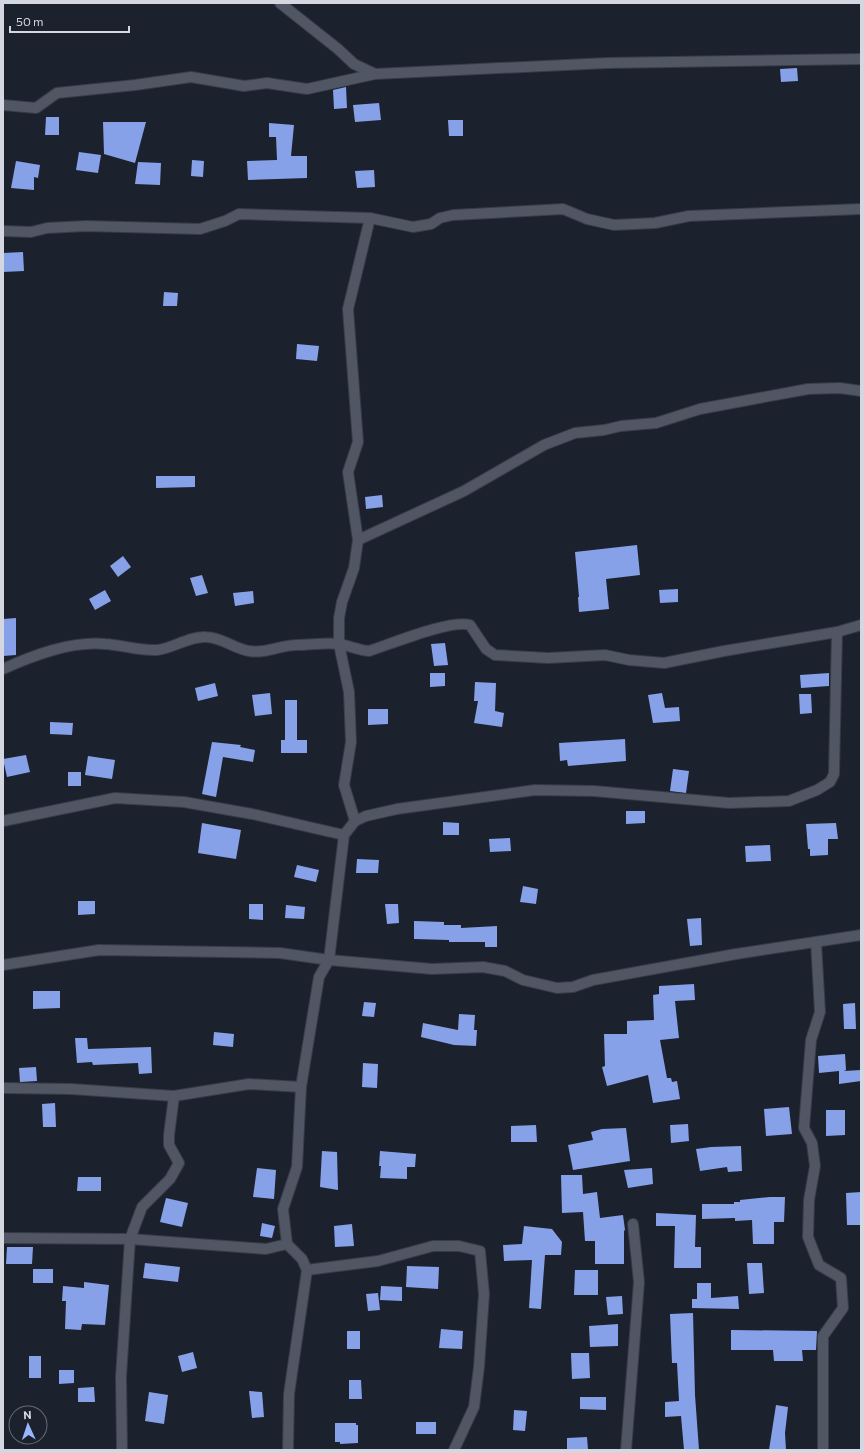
<svg xmlns="http://www.w3.org/2000/svg" width="864" height="1453" font-family="Commissioner,sans-serif">
	<style>
		.building { fill: #87a1e9 }
		.lines { fill: none; stroke-linecap: round; stroke-linejoin: round }
		.minor-casing { stroke: #383c46; stroke-width: 12 }
		.minor { stroke: #505664; stroke-width: 10 }
	</style>
	<rect width="100%" height="100%" fill="#1c212e"/>
	<!-- building -->
	<g class="building">
		<path d="M 797,68 L 798,81 L 781,82 L 780,69 Z"/>
		<path d="M 346,87 L 347,108 L 334,109 L 333,90 Z"/>
		<path d="M 379,103 L 381,120 L 355,122 L 353,105 Z"/>
		<path d="M 46,117 L 59,117 L 59,135 L 45,135 Z"/>
		<path d="M 448,120 L 463,120 L 463,136 L 449,136 Z"/>
		<path d="M 103,122 L 146,122 L 135,163 L 104,154 Z"/>
		<path d="M 269,123 L 294,125 L 291,156 L 307,156 L 307,178 L 248,180 L 247,161 L 277,160 L 276,137 L 269,137 Z"/>
		<path d="M 79,152 L 101,155 L 98,173 L 76,170 Z"/>
		<path d="M 192,160 L 204,161 L 203,177 L 191,176 Z"/>
		<path d="M 16,161 L 40,165 L 38,178 L 34,177 L 34,190 L 11,188 Z"/>
		<path d="M 138,162 L 161,163 L 160,185 L 135,184 Z"/>
		<path d="M 374,170 L 375,187 L 357,188 L 355,171 Z"/>
		<path d="M 23,252 L 24,271 L 3,272 L 3,253 Z"/>
		<path d="M 164,292 L 178,293 L 177,306 L 163,306 Z"/>
		<path d="M 297,344 L 319,346 L 317,361 L 296,359 Z"/>
		<path d="M 156,476 L 195,476 L 195,487 L 156,488 Z"/>
		<path d="M 382,495 L 383,507 L 366,509 L 365,497 Z"/>
		<path d="M 637,545 L 640,575 L 606,579 L 609,609 L 579,612 L 578,597 L 579,597 L 575,552 Z"/>
		<path d="M 123,556 L 131,567 L 118,577 L 110,566 Z"/>
		<path d="M 202,575 L 208,593 L 196,596 L 190,578 Z"/>
		<path d="M 678,589 L 678,602 L 660,603 L 659,590 Z"/>
		<path d="M 105,590 L 111,601 L 95,610 L 89,599 Z"/>
		<path d="M 253,591 L 254,603 L 235,606 L 233,593 Z"/>
		<path d="M 16,618 L 16,655 L 3,656 L 3,619 Z"/>
		<path d="M 445,643 L 448,665 L 434,666 L 431,644 Z"/>
		<path d="M 430,673 L 445,673 L 445,686 L 430,687 Z"/>
		<path d="M 829,673 L 829,686 L 801,688 L 800,675 Z"/>
		<path d="M 475,682 L 496,683 L 495,711 L 504,713 L 502,727 L 474,723 L 478,701 L 474,701 Z"/>
		<path d="M 215,683 L 218,696 L 198,701 L 195,688 Z"/>
		<path d="M 270,693 L 272,714 L 255,716 L 252,695 Z"/>
		<path d="M 662,693 L 665,708 L 679,707 L 680,721 L 653,723 L 648,695 Z"/>
		<path d="M 799,694 L 811,694 L 812,713 L 800,714 Z"/>
		<path d="M 285,700 L 297,700 L 297,740 L 307,740 L 307,753 L 281,753 L 281,740 L 285,740 Z"/>
		<path d="M 368,709 L 388,709 L 388,724 L 368,725 Z"/>
		<path d="M 50,722 L 73,723 L 72,735 L 50,734 Z"/>
		<path d="M 625,739 L 626,761 L 568,766 L 567,760 L 560,761 L 559,743 Z"/>
		<path d="M 212,742 L 241,745 L 240,747 L 255,750 L 253,762 L 223,757 L 216,797 L 202,794 Z"/>
		<path d="M 26,755 L 30,772 L 7,777 L 3,759 Z"/>
		<path d="M 88,756 L 115,760 L 112,779 L 85,775 Z"/>
		<path d="M 673,769 L 689,771 L 686,793 L 670,791 Z"/>
		<rect x="68" y="772" width="13" height="14"/>
		<path d="M 626,811 L 645,811 L 645,823 L 626,824 Z"/>
		<path d="M 443,822 L 459,823 L 459,835 L 443,835 Z"/>
		<path d="M 202,823 L 241,830 L 236,859 L 198,853 Z"/>
		<path d="M 836,823 L 838,839 L 828,839 L 828,855 L 810,856 L 810,849 L 808,849 L 806,824 Z"/>
		<path d="M 510,838 L 511,851 L 490,852 L 489,839 Z"/>
		<path d="M 770,845 L 771,861 L 746,862 L 745,846 Z"/>
		<path d="M 357,859 L 379,860 L 378,873 L 356,873 Z"/>
		<path d="M 297,865 L 319,870 L 316,882 L 294,877 Z"/>
		<path d="M 523,886 L 538,889 L 536,904 L 520,902 Z"/>
		<path d="M 78,901 L 95,901 L 95,914 L 78,915 Z"/>
		<path d="M 249,904 L 263,904 L 263,920 L 249,919 Z"/>
		<path d="M 385,904 L 398,904 L 399,923 L 387,924 Z"/>
		<path d="M 286,905 L 305,907 L 304,919 L 285,918 Z"/>
		<path d="M 701,918 L 702,945 L 690,946 L 687,919 Z"/>
		<path d="M 414,921 L 444,922 L 444,925 L 461,925 L 461,928 L 497,926 L 497,947 L 485,947 L 485,942 L 449,942 L 449,940 L 414,939 Z"/>
		<path d="M 694,984 L 695,1000 L 675,1001 L 679,1038 L 660,1040 L 667,1078 L 671,1078 L 672,1082 L 677,1081 L 680,1099 L 653,1103 L 648,1075 L 607,1086 L 602,1067 L 605,1066 L 604,1034 L 627,1034 L 627,1021 L 654,1020 L 653,995 L 659,994 L 659,986 Z"/>
		<path d="M 33,991 L 60,991 L 60,1008 L 33,1009 Z"/>
		<path d="M 364,1002 L 376,1003 L 374,1017 L 362,1016 Z"/>
		<path d="M 855,1003 L 856,1029 L 844,1029 L 843,1004 Z"/>
		<path d="M 459,1014 L 475,1015 L 474,1030 L 477,1030 L 476,1046 L 454,1045 L 421,1037 L 423,1023 L 458,1030 Z"/>
		<path d="M 214,1032 L 234,1034 L 233,1047 L 213,1045 Z"/>
		<path d="M 75,1038 L 87,1038 L 88,1049 L 151,1047 L 152,1073 L 139,1074 L 138,1063 L 93,1065 L 92,1062 L 77,1063 Z"/>
		<path d="M 845,1054 L 846,1070 L 844,1071 L 861,1070 L 861,1081 L 839,1084 L 839,1071 L 819,1073 L 818,1056 Z"/>
		<path d="M 363,1063 L 378,1064 L 377,1088 L 362,1087 Z"/>
		<path d="M 36,1067 L 37,1081 L 20,1082 L 19,1068 Z"/>
		<path d="M 55,1103 L 56,1127 L 43,1127 L 42,1104 Z"/>
		<path d="M 789,1107 L 792,1134 L 766,1136 L 764,1109 Z"/>
		<path d="M 826,1110 L 845,1110 L 845,1135 L 826,1136 Z"/>
		<path d="M 688,1124 L 689,1141 L 671,1143 L 670,1125 Z"/>
		<path d="M 536,1125 L 537,1142 L 511,1142 L 511,1126 Z"/>
		<path d="M 626,1128 L 630,1161 L 573,1170 L 568,1145 L 593,1140 L 591,1132 L 602,1129 Z"/>
		<path d="M 741,1146 L 742,1171 L 728,1172 L 727,1167 L 700,1171 L 696,1149 L 711,1147 Z"/>
		<path d="M 322,1151 L 337,1152 L 338,1190 L 320,1187 Z"/>
		<path d="M 380,1151 L 416,1154 L 415,1167 L 407,1167 L 407,1179 L 380,1178 L 381,1166 L 379,1166 Z"/>
		<path d="M 257,1168 L 276,1170 L 274,1199 L 253,1197 Z"/>
		<path d="M 652,1168 L 653,1184 L 628,1188 L 624,1170 Z"/>
		<path d="M 561,1175 L 582,1175 L 583,1194 L 597,1192 L 600,1218 L 623,1215 L 625,1230 L 624,1231 L 624,1264 L 595,1264 L 595,1241 L 585,1241 L 583,1212 L 562,1213 Z"/>
		<path d="M 78,1177 L 101,1177 L 101,1191 L 77,1191 Z"/>
		<path d="M 861,1192 L 861,1225 L 847,1225 L 846,1193 Z"/>
		<path d="M 770,1197 L 785,1197 L 784,1222 L 774,1222 L 774,1244 L 753,1244 L 752,1220 L 735,1221 L 735,1218 L 702,1219 L 702,1204 L 734,1204 L 734,1202 L 740,1202 L 740,1200 Z"/>
		<path d="M 166,1198 L 188,1203 L 182,1227 L 160,1222 Z"/>
		<path d="M 656,1213 L 696,1215 L 695,1247 L 701,1247 L 701,1268 L 674,1268 L 675,1226 L 656,1226 Z"/>
		<path d="M 262,1223 L 275,1226 L 272,1238 L 260,1236 Z"/>
		<path d="M 352,1224 L 354,1246 L 335,1247 L 334,1226 Z"/>
		<path d="M 524,1226 L 552,1229 L 562,1242 L 561,1255 L 545,1255 L 541,1309 L 529,1308 L 532,1260 L 504,1261 L 503,1245 L 522,1244 Z"/>
		<path d="M 7,1247 L 33,1247 L 32,1264 L 6,1264 Z"/>
		<path d="M 145,1263 L 180,1267 L 178,1282 L 143,1278 Z"/>
		<path d="M 747,1263 L 762,1263 L 764,1293 L 749,1294 Z"/>
		<path d="M 407,1266 L 439,1267 L 438,1289 L 406,1287 Z"/>
		<rect x="33" y="1269" width="20" height="14"/>
		<path d="M 575,1270 L 598,1270 L 598,1295 L 574,1295 Z"/>
		<path d="M 84,1282 L 109,1285 L 105,1325 L 82,1324 L 81,1330 L 65,1329 L 66,1301 L 62,1301 L 63,1286 L 84,1288 Z"/>
		<path d="M 697,1283 L 711,1283 L 711,1298 L 738,1296 L 739,1309 L 692,1308 L 692,1299 L 697,1299 Z"/>
		<path d="M 381,1286 L 402,1287 L 402,1301 L 380,1300 Z"/>
		<path d="M 378,1293 L 380,1310 L 368,1311 L 366,1294 Z"/>
		<path d="M 622,1296 L 623,1314 L 608,1315 L 606,1297 Z"/>
		<path d="M 693,1313 L 695,1395 L 699,1450 L 684,1450 L 681,1416 L 665,1417 L 665,1402 L 679,1401 L 677,1363 L 672,1363 L 670,1314 Z"/>
		<path d="M 618,1324 L 618,1346 L 590,1347 L 589,1326 Z"/>
		<path d="M 441,1329 L 463,1331 L 462,1349 L 439,1348 Z"/>
		<path d="M 731,1330 L 817,1331 L 816,1350 L 802,1350 L 803,1361 L 774,1361 L 773,1350 L 731,1350 Z"/>
		<rect x="347" y="1331" width="13" height="18"/>
		<path d="M 193,1352 L 197,1368 L 182,1372 L 178,1356 Z"/>
		<path d="M 571,1353 L 589,1353 L 590,1378 L 572,1379 Z"/>
		<rect x="29" y="1356" width="12" height="22"/>
		<path d="M 59,1370 L 74,1370 L 74,1383 L 59,1384 Z"/>
		<path d="M 349,1380 L 361,1380 L 362,1399 L 349,1399 Z"/>
		<path d="M 94,1387 L 95,1402 L 78,1402 L 78,1388 Z"/>
		<path d="M 249,1391 L 262,1392 L 264,1417 L 252,1418 Z"/>
		<path d="M 149,1392 L 168,1395 L 164,1424 L 145,1421 Z"/>
		<path d="M 580,1397 L 606,1397 L 606,1410 L 580,1409 Z"/>
		<path d="M 776,1405 L 788,1407 L 785,1433 L 786,1450 L 769,1450 Z"/>
		<path d="M 514,1410 L 527,1411 L 525,1431 L 513,1430 Z"/>
		<rect x="416" y="1422" width="20" height="12"/>
		<path d="M 335,1423 L 356,1423 L 356,1425 L 358,1425 L 358,1443 L 340,1444 L 340,1442 L 335,1442 Z"/>
		<path d="M 587,1437 L 588,1450 L 567,1450 L 567,1438 Z"/>
	</g>
	<g class="lines">
		<!-- minor casing -->
		<g class="minor-casing">
			<g id="minor">
				<path d="M 280,3 L 338,49 L 354,64 L 375,74 L 607,63 L 861,59"/>
				<path d="M 3,105 L 36,108 L 57,93 L 135,85 L 191,77 L 244,86 L 267,83 L 307,89 L 375,74"/>
				<path d="M 370,218 L 348,309 L 358,442 L 348,472 L 358,540 L 354,568 L 342,602 L 339,618 L 339,644 L 349,692 L 351,742 L 344,785 L 355,821 L 344,835 L 329,960 L 319,977 L 301,1087 L 297,1167 L 283,1209 L 287,1244 L 302,1259 L 307,1270 L 378,1261 L 433,1246 L 459,1246 L 480,1251 L 484,1294 L 479,1367 L 474,1407 L 454,1450"/>
				<path d="M 3,231 L 31,232 L 47,228 L 86,226 L 200,229 L 225,221 L 239,214 L 370,218 L 413,227 L 431,224 L 440,218 L 453,215 L 563,209 L 587,219 L 614,225 L 655,223 L 689,216 L 861,209"/>
				<path d="M 358,540 L 464,491 L 544,445 L 575,433 L 604,430 L 621,426 L 656,423 L 700,409 L 808,389 L 840,388 L 861,391"/>
				<path d="M 3,669 C 34,655 71,641 105,644 C 122,645 139,651 157,650 C 174,648 189,636 206,637 C 222,637 234,649 249,651 C 266,654 280,645 297,645 C 310,645 326,642 339,644 C 350,646 358,650 369,651 C 391,644 451,619 470,625 L 486,649 L 495,655 L 548,658 L 605,655 L 629,660 L 664,663 L 724,651 L 837,632 L 861,625"/>
				<path d="M 3,821 L 115,798 L 184,802 L 252,814 L 344,835"/>
				<path d="M 355,821 L 366,816 L 397,809 L 535,790 L 594,791 L 729,803 L 789,801 L 817,790 L 830,782 L 834,774 L 837,632"/>
				<path d="M 816,942 L 820,1012 L 811,1040 L 804,1128 L 812,1143 L 815,1166 L 809,1200 L 808,1237 L 819,1265 L 841,1278 L 843,1308 L 823,1336 L 823,1450"/>
				<path d="M 3,965 L 99,950 L 280,953 L 329,960 L 432,969 L 483,967 L 505,971 L 523,980 L 557,988 L 573,987 L 593,980 L 736,954 L 861,935"/>
				<path d="M 3,1088 L 71,1089 L 174,1096 L 249,1084 L 301,1087"/>
				<path d="M 3,1238 L 130,1239 L 266,1249 L 287,1244"/>
				<path d="M 122,1450 L 121,1377 L 130,1239 L 142,1207 L 170,1179 L 179,1163 L 169,1145 L 169,1135 L 174,1096"/>
				<path d="M 288,1450 L 289,1394 L 307,1270"/>
				<path d="M 626,1450 L 639,1282 L 633,1224"/>
			</g>
		</g>
		<!-- minor -->
		<use href="#minor" class="minor"/>
	</g>
	<!-- border -->
	<rect width="864" height="1453" fill="none" stroke="#d4d7e0" stroke-width="8"/>
	<!-- north arrow -->
	<g transform="translate(28 1425) rotate(357)"><circle r="19" fill="#1c212e" stroke="#666a75"/>
	<path d="M0-3L7 15L0 10L-7 15Z" fill="#9ab5fd"/>
	<text y="-6" font-size="11" font-weight="bold" text-anchor="middle" fill="#d4d7e0">N</text>
	</g>
	<!-- scale -->
	<path d="M10 26v6h119v-6" fill="none" stroke="#d4d7e0" stroke-width="2"/>
	<text x="16" y="26" font-size="12" fill="#d4d7e0" stroke="#1c212e" stroke-width="3" paint-order="stroke">50 m</text>
</svg>
